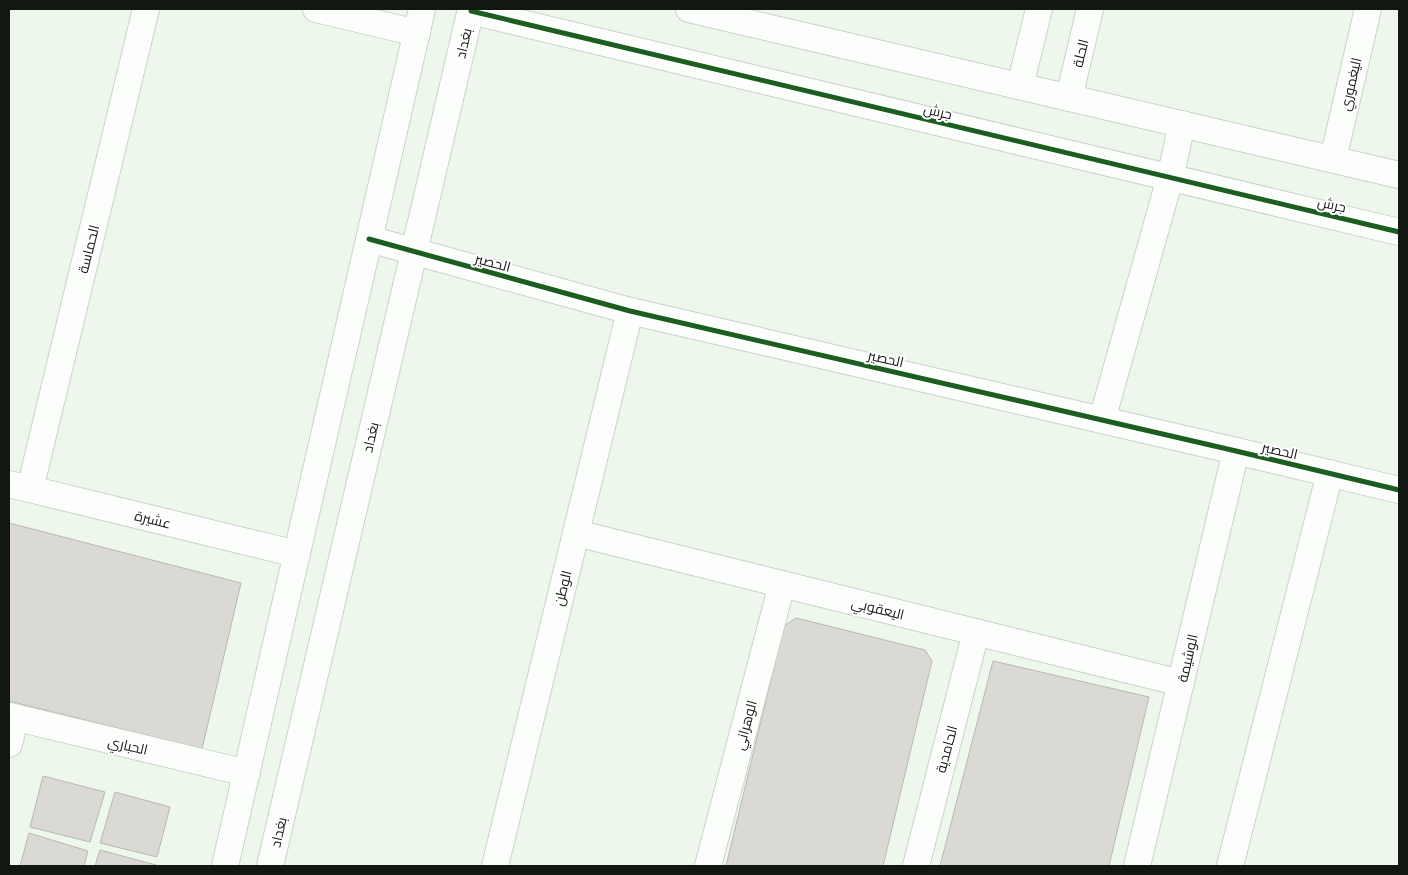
<svg xmlns="http://www.w3.org/2000/svg" width="1408" height="875" font-family="'Golos Text',Cairo,sans-serif">
	<style>
		.building { fill: #dad9d3; stroke: #b8b7b2 }
		.lines { fill: none; stroke-linecap: round; stroke-linejoin: round }
		.street-casing { stroke: #cbd2ca; stroke-width: 28 }
		.street { stroke: #fcfefc; stroke-width: 26 }
		.cycleway-casing { stroke: #fff; stroke-width: 8 }
		.cycleway { stroke: #1b5e20; stroke-width: 5 }
		.labels { text-anchor: middle; dominant-baseline: central; stroke-width: 4; stroke-linejoin: round; paint-order: stroke }
		.street-label { font-size: 14px; fill: #121811; stroke: #fff }
	</style>
	<rect width="100%" height="100%" fill="#edf7ec"/>
	<!-- building -->
	<g class="building">
		<path d="M 9,523 L 241,583 L 202,749 L 9,701 Z"/>
		<path d="M 796,618 L 925,650 L 932,661 L 883,866 L 726,866 L 784,626 Z"/>
		<path d="M 993,661 L 1149,697 L 1109,866 L 940,866 Z"/>
		<path d="M 43,776 L 105,792 L 90,842 L 30,827 Z"/>
		<path d="M 115,792 L 170,807 L 157,857 L 100,843 Z"/>
		<path d="M 29,833 L 88,851 L 84,866 L 20,866 Z"/>
		<path d="M 100,850 L 156,865 L 156,866 L 95,866 Z"/>
	</g>
	<g class="lines">
		<!-- street casing -->
		<g class="street-casing">
			<g id="street">
				<path d="M 316,9 L 417,33"/>
				<path d="M 689,9 L 1399,175"/>
				<path d="M 471,11 L 1399,232"/>
				<path d="M 1020,86 L 1039,9"/>
				<path d="M 1069,98 L 1090,9"/>
				<path d="M 1333,159 L 1368,9"/>
				<path d="M 369,239 L 630,311 L 1236,451 L 1399,490"/>
				<path d="M 1102,420 L 1170,178 L 1182,124"/>
				<path d="M 9,484 L 297,554"/>
				<path d="M 30,489 L 146,9"/>
				<path d="M 576,533 L 1181,683"/>
				<path d="M 9,716 L 247,773"/>
				<path d="M 9,744 L 15,718"/>
				<path d="M 225,866 L 422,9"/>
				<path d="M 270,866 L 471,9"/>
				<path d="M 495,866 L 630,311"/>
				<path d="M 708,866 L 782,584"/>
				<path d="M 916,866 L 976,632"/>
				<path d="M 1137,866 L 1236,451"/>
				<path d="M 1230,866 L 1330,473"/>
			</g>
		</g>
		<!-- street -->
		<use href="#street" class="street"/>
		<!-- cycleway casing -->
		<g class="cycleway-casing">
			<g id="cycleway">
				<path d="M 471,11 L 1399,232"/>
				<path d="M 369,239 L 630,311 L 1236,451 L 1399,490"/>
			</g>
		</g>
		<!-- cycleway -->
		<use href="#cycleway" class="cycleway"/>
	</g>
	<g class="labels">
		<!-- street labels -->
		<g class="street-label">
			<text transform="translate(463 43) rotate(-77)">بغداد</text>
			<text transform="translate(1080 53) rotate(-76)">الحلة</text>
			<text transform="translate(1350 84) rotate(-77)">اليغموري</text>
			<text transform="translate(938 111) rotate(13)">جرش</text>
			<text transform="translate(1332 204) rotate(13)">جرش</text>
			<text transform="translate(88 249) rotate(-76)">الحماسة</text>
			<text transform="translate(493 262) rotate(15)">الحصير</text>
			<text transform="translate(886 358) rotate(13)">الحصير</text>
			<text transform="translate(370 437) rotate(-77)">بغداد</text>
			<text transform="translate(1280 450) rotate(13)">الحصير</text>
			<text transform="translate(153 519) rotate(14)">عشيرة</text>
			<text transform="translate(562 588) rotate(-76)">الوطن</text>
			<text transform="translate(878 608) rotate(14)">اليعقوبي</text>
			<text transform="translate(1187 658) rotate(-77)">الوشيمة</text>
			<text transform="translate(745 725) rotate(-75)">الوهراني</text>
			<text transform="translate(128 745) rotate(13)">الحباري</text>
			<text transform="translate(946 749) rotate(-75)">الحامدية</text>
			<text transform="translate(278 832) rotate(-77)">بغداد</text>
		</g>
	</g>
	<!-- border -->
	<rect width="1408" height="875" fill="none" stroke="#121811" stroke-width="20"/>
</svg>
